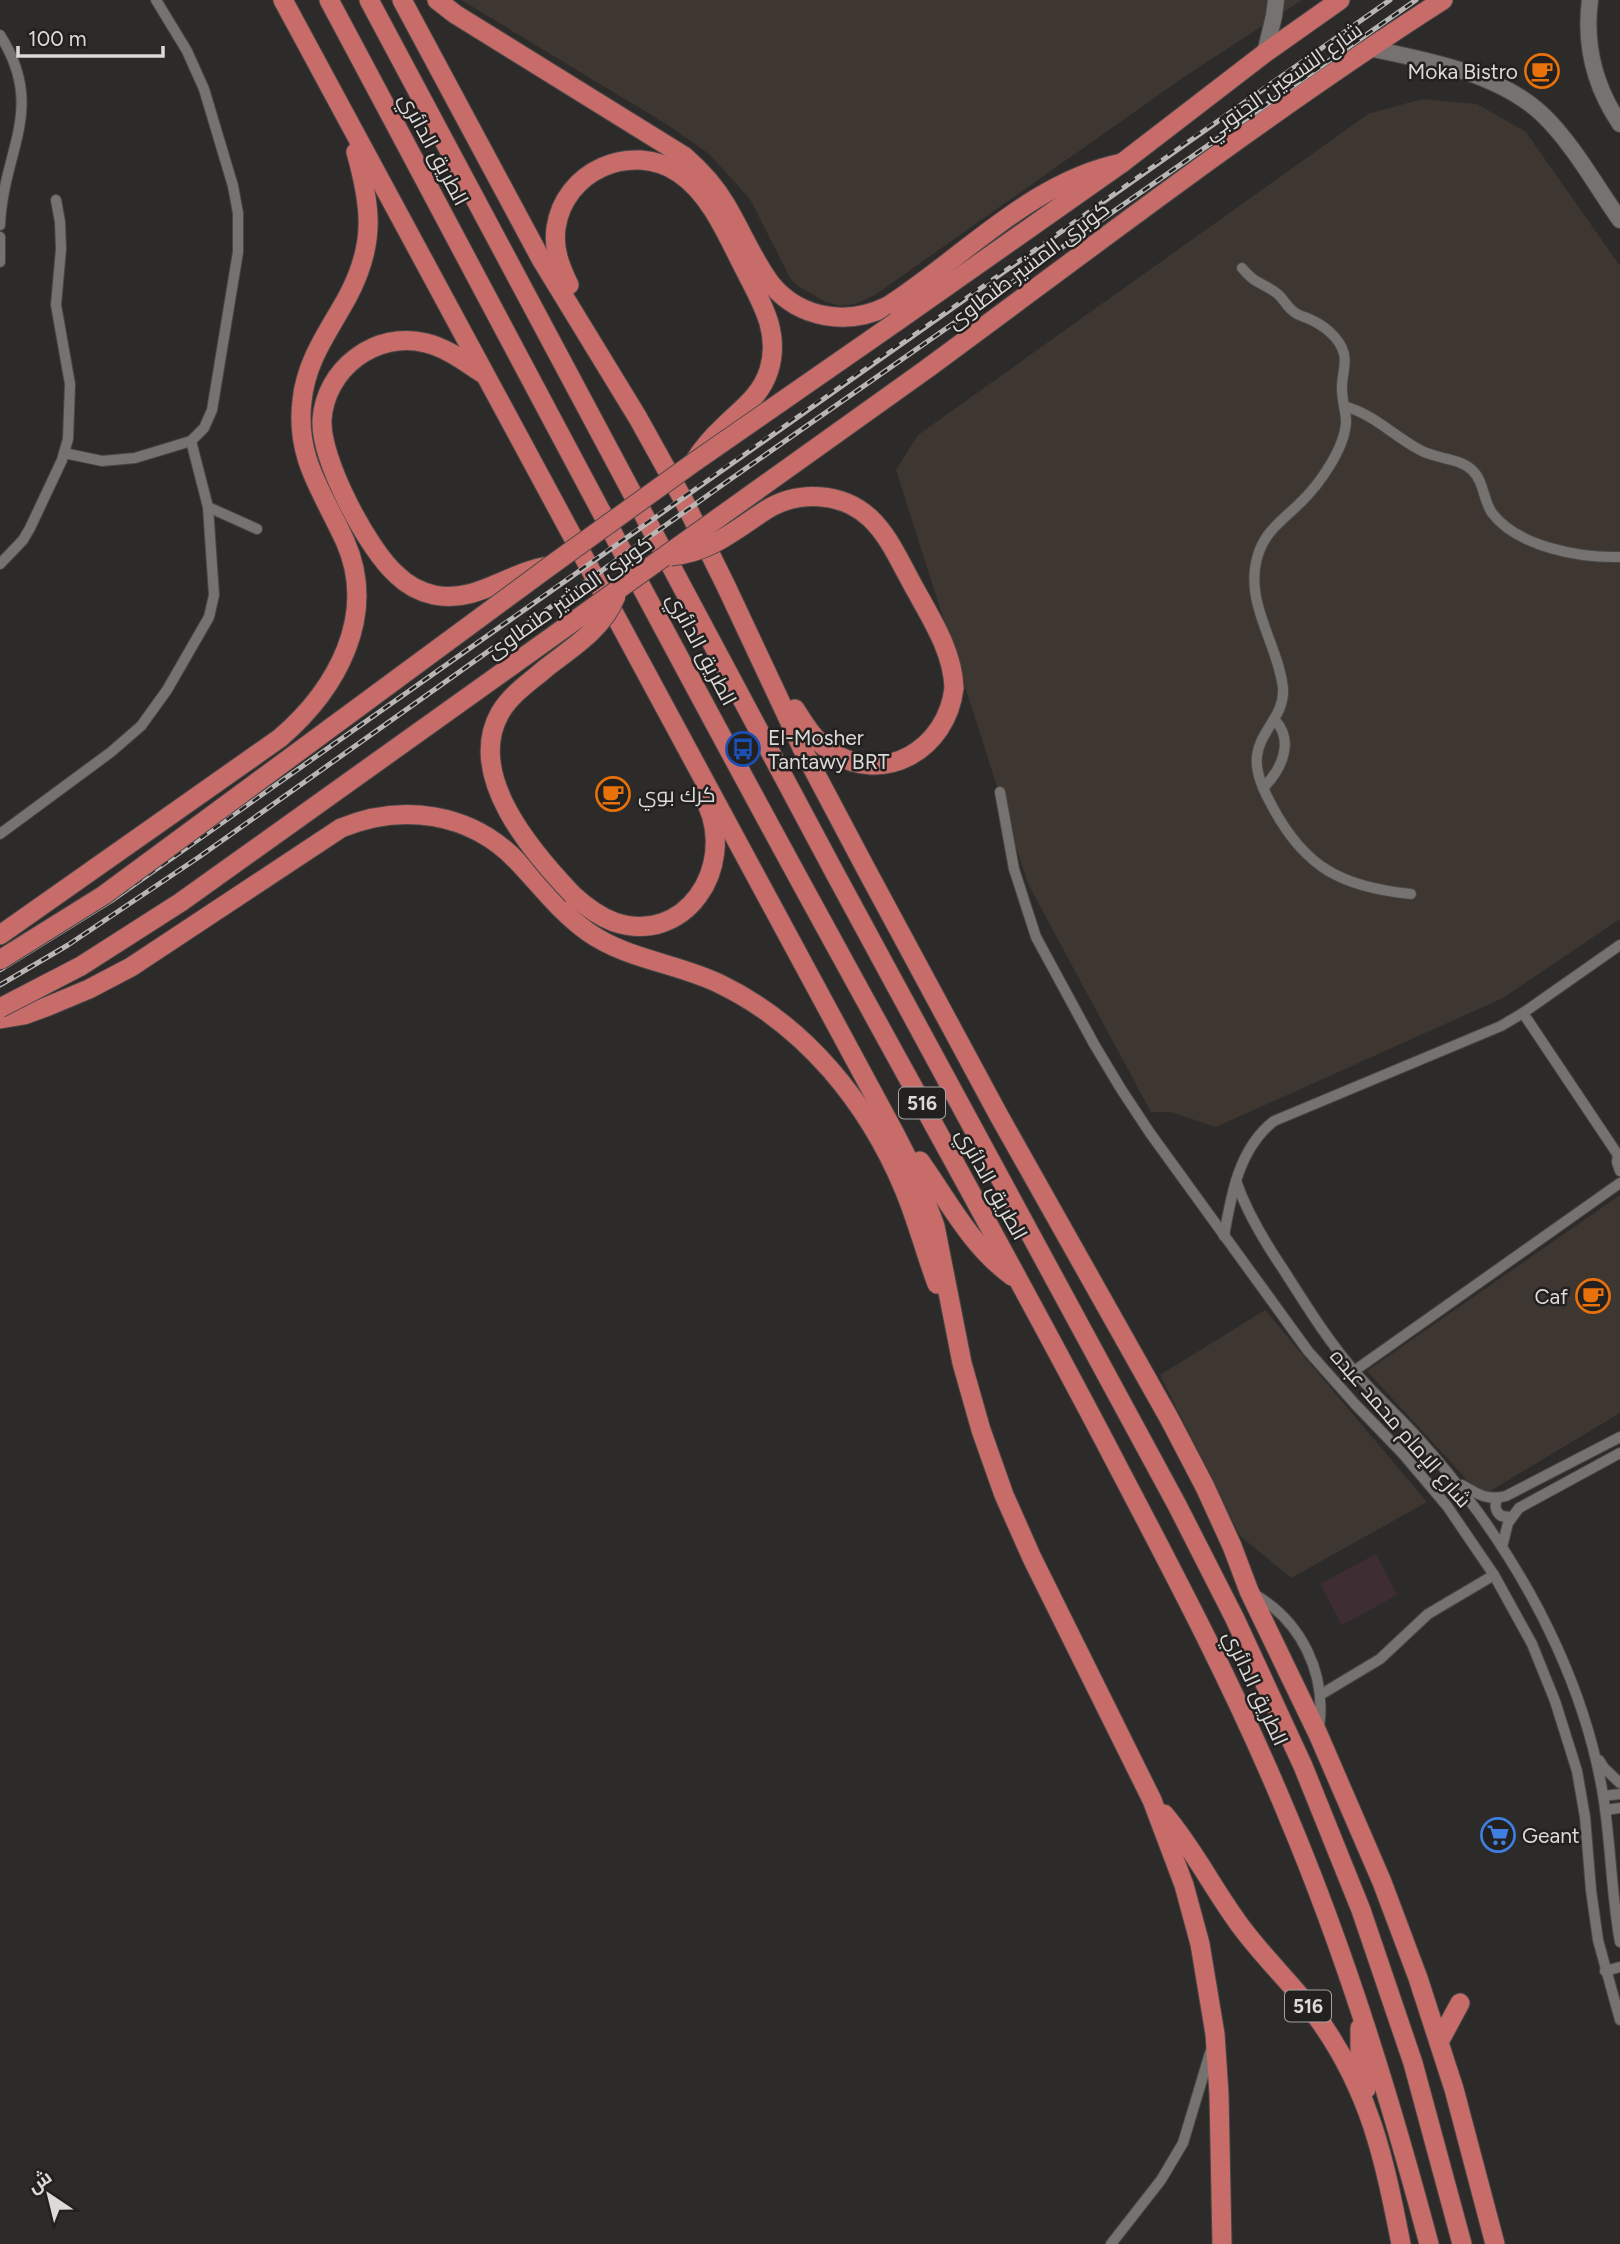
<svg xmlns="http://www.w3.org/2000/svg" width="1620" height="2244" font-family="Figtree,Cairo,sans-serif">
	<style>
		.built { fill: #3d3631 }
		.industrial { fill: #3f2d34 }
		.lines { fill: none; stroke-linecap: round; stroke-linejoin: round }
		.street-casing { stroke: #484746; stroke-width: 12 }
		.secondary-casing { stroke: #484746; stroke-width: 18 }
		.highway-casing { stroke: #484746; stroke-width: 21 }
		.street { stroke: #757270; stroke-width: 10 }
		.secondary { stroke: #757270; stroke-width: 16 }
		.highway { stroke: #c86c6a; stroke-width: 19 }
		.rail-casing { stroke: #b7b6b4; stroke-width: 5 }
		.rail { stroke: #232120; stroke-width: 2.5; stroke-dasharray: 8; stroke-linecap: butt }
		.highway-bridge-casing { stroke: #484746; stroke-width: 21; stroke-linecap: butt }
		.highway-bridge { stroke: #c86c6a; stroke-width: 19 }
		.labels { text-anchor: middle; dominant-baseline: central; stroke-width: 5; stroke-linejoin: round; paint-order: stroke }
		.shield { fill: #232120; stroke: #a4a2a2; stroke-width: 2 }
		.shield-label { font-size: 19px; font-weight: bold; fill: #dbdad9 }
		.poi-label { font-size: 21px; fill: #dbdad9; stroke: #232120; text-anchor: start }
		.street-label { font-size: 21px; fill: #dbdad9; stroke: #232120 }
	</style>
	<rect width="100%" height="100%" fill="#2d2b29"/>
	<!-- built -->
	<g class="built">
		<path d="M 461,0 L 1302,0 L 1184,77 L 875,295 L 855,304 L 840,306 L 826,302 L 798,286 L 790,278 L 750,199 L 709,154 L 668,125 Z"/>
		<path d="M 1422,99 L 1477,104 L 1526,132 L 1620,266 L 1620,919 L 1503,998 L 1216,1127 L 1171,1112 L 1151,1112 L 1028,884 L 896,470 L 918,435 L 1368,114 Z"/>
		<path d="M 1620,1195 L 1620,1413 L 1482,1496 L 1367,1371 Z"/>
		<path d="M 1265,1310 L 1427,1502 L 1291,1578 L 1240,1536 L 1160,1375 Z"/>
	</g>
	<!-- industrial -->
	<path class="industrial" d="M 1376,1554 L 1397,1595 L 1342,1625 L 1320,1584 Z"/>
	<g class="lines">
		<!-- street casing -->
		<g class="street-casing">
			<g id="street">
				<path d="M 0,35 C 47,109 3,150 0,225"/>
				<path d="M 0,237 L 0,262"/>
				<path d="M 1242,268 C 1254,283 1261,282 1275,292 C 1283,297 1286,306 1293,311 C 1297,315 1302,316 1307,318 C 1322,324 1340,337 1344,354 C 1347,365 1341,378 1342,390 C 1342,401 1346,411 1346,422 C 1345,448 1319,485 1300,503 C 1283,520 1265,531 1258,555 C 1243,602 1278,643 1283,688 C 1285,716 1260,730 1257,756 C 1255,773 1264,791 1272,806 C 1305,868 1342,887 1411,894"/>
				<path d="M 1344,406 C 1376,415 1394,437 1422,451 C 1438,459 1459,458 1472,470 C 1484,481 1483,500 1492,513 C 1518,547 1580,558 1620,557"/>
				<path d="M 64,453 L 102,461 L 135,458 L 191,441 L 204,428 L 212,410 L 238,252 L 238,213 L 233,186 L 204,89 L 187,51 L 156,0"/>
				<path d="M 208,507 L 257,529"/>
				<path d="M 0,564 L 23,540 L 30,528 L 62,460 L 68,439 L 70,384 L 56,305 L 61,249 L 60,222 L 56,200"/>
				<path d="M 1263,788 C 1281,770 1295,742 1275,720"/>
				<path d="M 1000,792 L 1014,869 L 1036,937 L 1094,1044 L 1121,1089 L 1150,1133 L 1308,1351 L 1355,1404 L 1403,1454 L 1447,1506 L 1494,1575 L 1532,1644 L 1555,1701 L 1577,1771 L 1585,1817 L 1591,1890 L 1598,1940 L 1620,2020"/>
				<path d="M 0,834 L 111,752 L 141,726 L 167,690 L 209,617 L 214,595 L 208,507 L 191,441"/>
				<path d="M 1523,1013 L 1618,1155 L 1617,1162 L 1620,1171"/>
				<path d="M 1236,1181 C 1247,1213 1264,1241 1283,1269 C 1306,1305 1328,1341 1356,1373 C 1375,1395 1398,1416 1418,1438 C 1439,1461 1459,1486 1478,1512 C 1538,1595 1586,1693 1603,1795 C 1611,1843 1611,1893 1620,1942"/>
				<path d="M 1224,1236 C 1231,1195 1239,1148 1274,1121 L 1501,1026 L 1523,1013 L 1620,945"/>
				<path d="M 1354,1371 L 1620,1183"/>
				<path d="M 1462,1485 C 1477,1494 1488,1501 1506,1496 L 1620,1437"/>
				<path d="M 1498,1498 C 1494,1504 1495,1511 1501,1516 L 1511,1517"/>
				<path d="M 1502,1547 L 1508,1523 L 1519,1508 L 1620,1453"/>
				<path d="M 1254,1594 C 1301,1621 1327,1673 1319,1728"/>
				<path d="M 1320,1695 L 1380,1659 L 1428,1614 L 1494,1575"/>
				<path d="M 1599,1760 L 1604,1768 L 1620,1783"/>
				<path d="M 1604,1796 L 1620,1794"/>
				<path d="M 1605,1810 L 1620,1808"/>
				<path d="M 1605,1971 L 1620,1967"/>
				<path d="M 1111,2244 L 1161,2180 L 1183,2143 L 1210,2053"/>
			</g>
		</g>
		<!-- secondary casing -->
		<g class="secondary-casing">
			<g id="secondary">
				<path d="M 1590,0 C 1584,46 1595,87 1620,124"/>
				<path d="M 1368,48 C 1426,60 1499,73 1543,115 C 1573,144 1596,186 1620,220"/>
				<path d="M 1265,53 L 1274,16 L 1276,0"/>
			</g>
		</g>
		<!-- highway casing -->
		<g class="highway-casing">
			<g id="highway">
				<path d="M 283,0 L 894,1132 L 916,1175 L 935,1226 L 962,1363 L 981,1430 L 1004,1495 L 1032,1558 L 1152,1800 L 1184,1885 L 1200,1944 L 1215,2034 L 1219,2094 L 1222,2244"/>
				<path d="M 329,0 C 499,318 666,638 840,954 C 933,1124 1027,1292 1116,1463 C 1177,1579 1237,1693 1287,1814 C 1346,1954 1390,2098 1429,2244"/>
				<path d="M 369,0 L 837,877 L 1177,1505 L 1235,1619 L 1303,1766 L 1361,1910 L 1413,2063 L 1462,2244"/>
				<path d="M 402,0 L 541,259 L 638,418 L 684,501 L 726,586 L 803,750 L 866,869 L 998,1114 L 1169,1418 L 1205,1487 L 1232,1546 L 1249,1591 L 1318,1734 L 1382,1882 L 1418,1978 L 1454,2089 L 1495,2244"/>
				<path d="M 437,0 L 455,14 L 684,156 C 700,170 715,186 726,205 C 741,230 753,260 771,284 C 800,319 848,326 888,306 C 963,258 1032,181 1122,163"/>
				<path d="M 569,285 C 560,266 553,249 556,228 C 564,171 631,141 679,173 C 712,195 729,240 747,274 C 763,305 780,334 769,370 C 761,396 741,409 723,427 C 712,437 703,448 695,460"/>
				<path d="M 896,322 L 1122,163 L 1265,53 L 1340,0"/>
				<path d="M 928,368 C 1098,243 1265,114 1443,0"/>
				<path d="M 482,373 C 465,362 447,348 426,343 C 376,330 325,369 322,420 C 320,459 368,550 397,575 C 407,585 421,592 434,595 C 477,604 509,571 550,566"/>
				<path d="M 795,709 C 805,725 815,741 830,751 C 884,787 947,749 954,688"/>
				<path d="M 573,895 C 585,906 598,916 614,922 C 685,946 736,868 707,804"/>
				<path d="M 0,935 L 280,738 C 337,689 378,615 345,541 C 323,492 295,458 302,401 C 306,360 329,331 348,296 C 376,243 371,206 356,152"/>
				<path d="M 0,1019 L 24,1015 L 46,1007 L 89,989 L 131,967 L 341,828 C 401,803 470,812 517,861 C 540,885 560,912 588,932 C 628,960 677,963 720,984 C 805,1025 868,1103 904,1189 C 917,1220 925,1252 937,1284"/>
				<path d="M 920,1161 C 949,1202 971,1246 1012,1276"/>
				<path d="M 1164,1814 C 1194,1849 1214,1891 1242,1928 C 1265,1959 1294,1986 1317,2017 C 1370,2090 1384,2158 1401,2244"/>
				<path d="M 1360,2028 L 1360,2053 L 1366,2089"/>
				<path d="M 1439,2042 L 1460,2003"/>
			</g>
		</g>
		<!-- street -->
		<use href="#street" class="street"/>
		<!-- secondary -->
		<use href="#secondary" class="secondary"/>
		<!-- highway -->
		<use href="#highway" class="highway"/>
		<!-- rail casing -->
		<g class="rail-casing">
			<g id="rail">
				<path d="M 0,970 L 111,901 C 538,601 962,297 1390,0"/>
				<path d="M 0,985 L 68,945 L 199,857 L 725,483 L 1416,0"/>
			</g>
		</g>
		<!-- rail -->
		<use href="#rail" class="rail"/>
		<!-- highway-bridge casing -->
		<g class="highway-bridge-casing">
			<g id="highway-bridge">
				<path d="M 671,556 C 709,553 735,530 766,510 C 798,490 842,492 870,518 C 887,534 897,556 908,576 C 926,611 953,648 954,688"/>
				<path d="M 573,895 C 532,852 465,775 500,713 C 511,694 530,682 546,668 C 573,647 603,629 616,596"/>
				<path d="M 0,960 L 104,895 L 550,566 L 693,463 L 896,322"/>
				<path d="M 0,1008 L 81,966 L 181,902 L 928,368"/>
			</g>
		</g>
		<!-- highway-bridge -->
		<use href="#highway-bridge" class="highway-bridge"/>
	</g>
	<!-- icons -->
	<defs>
		<g id="cafe-ring" transform="scale(1.75)"><circle r="9.5" fill="#232120" stroke="#e8710a" stroke-width="1.5"/><path d="M-5.5-4.5H6V0H3Q3 3.5 0 3.5H-2.5Q-5.5 3.5-5.5 0ZM3-3.2v2h1.7v-2ZM-6 4.5H4V6H-6Z" fill="#e8710a"/></g>
		<g id="bus-ring" transform="scale(1.75)"><circle r="9.5" fill="#232120" stroke="#1a4fb4" stroke-width="1.5"/><path d="M-5-6H5V4H4V6H2V4H-2V6H-4V4H-5ZM-3.5-4V0h7V-4ZM-3.5 1.2v1.5H-2V1.2ZM2 1.2v1.5H3.5V1.2Z" fill="#1a4fb4"/></g>
		<g id="supermarket-ring" transform="scale(1.75)"><circle r="9.5" fill="#232120" stroke="#3f7fe0" stroke-width="1.5"/><path d="M-6-5.5h2.5l.6 2H6L4.5 2H-2.5L-4.4-4H-6ZM-1.5 3.2a1.3 1.3 0 1 0 .1 0ZM3 3.2a1.3 1.3 0 1 0 .1 0Z" fill="#3f7fe0"/></g>
	</defs>
	<g fill-rule="evenodd">
		<use href="#cafe-ring" x="1542" y="71"/>
		<use href="#bus-ring" x="743" y="749"/>
		<use href="#cafe-ring" x="613" y="794"/>
		<use href="#cafe-ring" x="1593" y="1296"/>
		<use href="#supermarket-ring" x="1498" y="1835"/>
	</g>
	<g class="labels">
		<!-- shield labels -->
		<g class="shield">
			<rect x="899" y="1087.5" width="46" height="31" rx="5"/>
			<rect x="1285" y="1990.5" width="46" height="31" rx="5"/>
		</g>
		<g class="shield-label">
			<text x="922" y="1103">516</text>
			<text x="1308" y="2006">516</text>
		</g>
		<!-- poi labels -->
		<g class="poi-label">
			<text x="1518" y="71" text-anchor="end">Moka Bistro</text>
			<text x="768" y="737">El-Mosher<tspan x="768" dy="24">Tantawy BRT</tspan></text>
			<text x="638" y="794">كرك بوي</text>
			<text x="1568" y="1296" text-anchor="end">Caf</text>
			<text x="1522" y="1835">Geant</text>
		</g>
		<!-- street labels -->
		<g class="street-label">
			<text transform="translate(1283 81) rotate(-35)">شارع التسعين الجنوبي</text>
			<text transform="translate(434 149) rotate(62)">الطريق الدائري</text>
			<text transform="translate(1028 265) rotate(-37)">كوبرى المشير طنطاوى</text>
			<text transform="translate(569 597) rotate(-35)">كوبرى المشير طنطاوى</text>
			<text transform="translate(702 649) rotate(62)">الطريق الدائري</text>
			<text transform="translate(992 1184) rotate(61)">الطريق الدائري</text>
			<text transform="translate(1401 1428) rotate(49)">شارع الإمام محمد عبده</text>
			<text transform="translate(1256 1688) rotate(65)">الطريق الدائري</text>
		</g>
	</g>
	<!-- north arrow -->
	<g transform="translate(49 2195) rotate(325)" stroke="#232120" stroke-width="5" paint-order="stroke">
	<path d="M0-5L12 26L0 18L-12 26Z" fill="#dbdad9"/>
	<text y="-10" font-size="19" font-weight="bold" text-anchor="middle" fill="#dbdad9">ش</text>
	</g>
	<!-- scale -->
	<path d="M18 46v10h145v-10" fill="none" stroke="#dbdad9" stroke-width="3.5"/>
	<text x="28" y="46" font-size="21" fill="#dbdad9" stroke="#232120" stroke-width="5" paint-order="stroke">100 m</text>
</svg>
